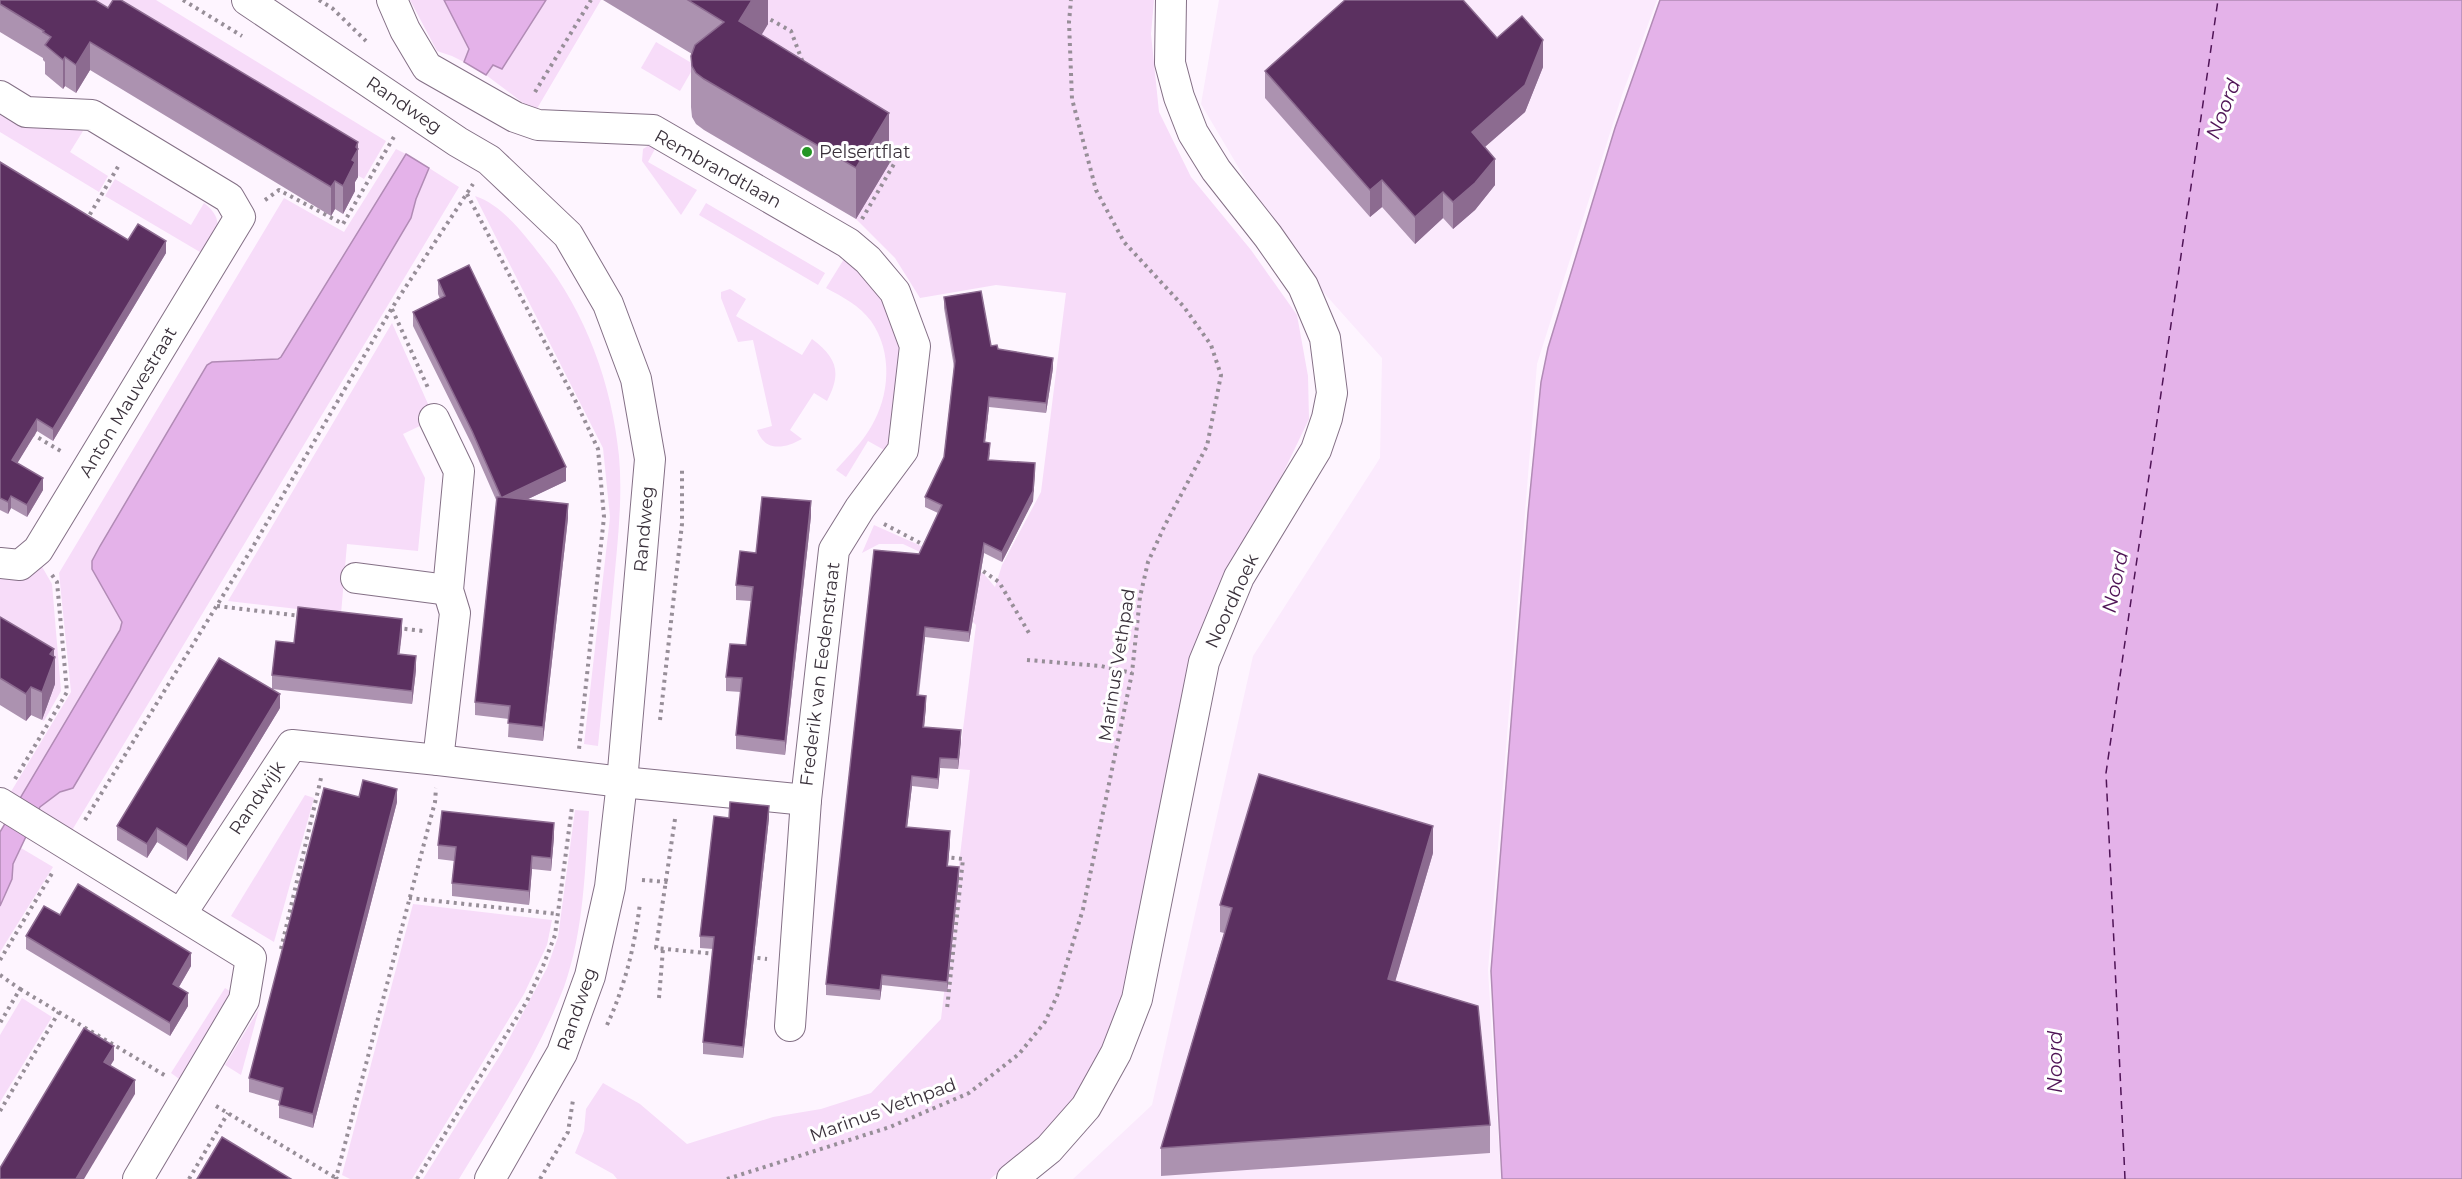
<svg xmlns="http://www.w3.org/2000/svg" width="2462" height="1179" font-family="Montserrat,sans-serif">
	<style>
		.built { fill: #fbeafd }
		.green { fill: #f7dcf9 }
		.water { fill: #e4b2e9; stroke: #b18bb5; stroke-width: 1.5 }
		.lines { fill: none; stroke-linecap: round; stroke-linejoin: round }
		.ferry { stroke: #4f1456; stroke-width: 1.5; stroke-dasharray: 8 6; stroke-linecap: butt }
		.street-casing { stroke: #847086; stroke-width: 32 }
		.path { stroke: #978e98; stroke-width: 4; stroke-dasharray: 3 4.5; stroke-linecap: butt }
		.street { stroke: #fff; stroke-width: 30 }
		.wall { fill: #ac92b0 }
		.shaded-wall { fill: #8c6b90 }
		.building { fill: #5b3060; stroke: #8c6b90; stroke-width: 1.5 }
		.poi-dot { fill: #249624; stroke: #fff; stroke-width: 2 }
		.labels { text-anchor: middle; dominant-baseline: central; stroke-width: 6; stroke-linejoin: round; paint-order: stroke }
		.street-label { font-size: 18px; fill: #3a313b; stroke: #fff }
		.poi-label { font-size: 18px; fill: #3a313b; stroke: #fff; text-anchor: start }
		.water-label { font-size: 20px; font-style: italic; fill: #4f1456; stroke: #fff }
	</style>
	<rect width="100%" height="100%" fill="#fef5ff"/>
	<!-- built -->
	<path class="built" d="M 1219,0 L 1657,0 L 1622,95 L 1537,364 L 1488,970 L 1501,1179 L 1073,1179 L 1152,1105 L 1253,656 L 1380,458 L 1382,358 L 1291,256 L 1201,104 Z"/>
	<!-- green -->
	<g class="green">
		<path d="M 48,0 L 156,0 L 386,141 L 364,179 Z"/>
		<path d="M 410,0 L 444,0 L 470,49 L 464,62 L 452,56 L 437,51 Z"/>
		<path d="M 546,0 L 601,0 L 535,112 L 486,75 L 493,65 L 502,69 Z"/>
		<path d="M 727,0 L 1154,0 L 1151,34 L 1159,112 L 1191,177 L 1251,250 L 1297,315 L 1308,376 L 1309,419 L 1227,590 L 1127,988 L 1105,1045 L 1072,1102 L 1040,1140 L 990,1179 L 617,1179 L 613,1174 L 575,1153 L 584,1131 L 586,1109 L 603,1083 L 640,1104 L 687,1144 L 773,1117 L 821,1109 L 871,1093 L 941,1019 L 970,770 L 958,769 L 976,625 L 973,622 L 978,585 L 977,579 L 903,544 L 879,544 L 862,553 L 874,525 L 984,574 L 995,587 L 1002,565 L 1041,492 L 1066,293 L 996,285 L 920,298 L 895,258 L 856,219 L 758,85 Z"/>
		<path d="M 656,42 L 695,65 L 680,91 L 641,68 Z"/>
		<path d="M 0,113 L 78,128 L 83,131 L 70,152 L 108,176 L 99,192 L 0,132 Z"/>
		<path d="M 651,144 L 657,145 L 648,162 L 697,190 L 681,215 L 642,161 L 643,149 Z"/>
		<path d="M 396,149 L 406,154 L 281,357 L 92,570 L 121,616 L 122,622 L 120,630 L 19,801 L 9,795 L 71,692 L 59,573 L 284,198 L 344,232 Z"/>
		<path d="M 429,168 L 459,187 L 71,832 L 38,812 C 44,799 60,792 73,788 L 411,218 L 416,199 Z"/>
		<path d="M 115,179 L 191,225 L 204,203 C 227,221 216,234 205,255 L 105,196 Z"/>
		<path d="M 475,196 C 501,204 524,234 541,256 C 586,312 612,385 619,456 C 623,501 617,547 613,592 C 608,643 603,695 598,746 L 584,744 L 610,517 L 603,448 Z"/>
		<path d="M 706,203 L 825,273 L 818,285 L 699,215 Z"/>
		<path d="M 844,259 C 872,278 898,316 900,351 C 901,363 898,376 898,388 C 896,413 896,427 886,451 L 868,441 L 846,477 L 836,470 C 848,456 862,443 871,427 C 890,396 893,352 871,321 C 860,306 843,297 826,288 Z"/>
		<path d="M 730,289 L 746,299 L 736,316 L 802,355 L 812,339 C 837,358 842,372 827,401 L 814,393 L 790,430 L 802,439 C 784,449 765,452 757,430 L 772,426 L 753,340 L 738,342 L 721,298 L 721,292 Z"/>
		<path d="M 392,323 L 432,413 L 424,424 L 403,434 L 425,478 L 418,551 L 347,544 L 341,614 L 228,601 Z"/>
		<path d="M 41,565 L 52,584 L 61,691 L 44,721 L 42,720 L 51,696 L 0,644 L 0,574 Z"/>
		<path d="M 305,795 L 314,798 L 274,942 L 231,916 Z"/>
		<path d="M 575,810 L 589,811 C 585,869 584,931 564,987 C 538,1055 496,1117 459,1179 L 423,1179 L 502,1052 L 547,968 L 558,937 Z"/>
		<path d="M 21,848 L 53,867 L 0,952 L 0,906 L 13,872 L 13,864 Z"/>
		<path d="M 413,904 L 552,920 L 547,945 L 524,994 L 412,1179 L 350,1179 L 342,1175 Z"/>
		<path d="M 225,988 L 236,995 L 182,1081 L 171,1073 Z"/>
		<path d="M 22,998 L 52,1017 L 0,1102 L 0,1035 Z"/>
		<path d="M 259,1009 L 241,1075 L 225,1065 Z"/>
	</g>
	<!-- water -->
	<g class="water">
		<path d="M 444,0 L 546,0 L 502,69 L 493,65 L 486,75 L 464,62 L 469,49 Z"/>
		<path d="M 1660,0 L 2462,0 L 2462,1179 L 1502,1179 L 1491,971 L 1528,513 L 1541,382 L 1548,348 L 1615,128 Z"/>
		<path d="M 406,154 L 429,168 L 416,199 L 411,218 L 73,788 L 60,792 L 40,807 L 13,864 L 12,879 L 0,906 L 0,832 L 120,630 L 122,622 L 92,569 L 92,561 L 100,546 L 207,365 L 212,362 L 278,359 L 281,357 Z"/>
	</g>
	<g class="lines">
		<!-- ferry -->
		<path class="ferry" d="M 2125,1179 L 2106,773 L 2218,0"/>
		<!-- street casing -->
		<g class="street-casing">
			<g id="street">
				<path d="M 247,0 L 458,142 L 489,160 L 568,235 L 608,304 L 636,379 L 650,459 L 622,782 L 610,887 L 590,976 L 562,1053 L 490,1179"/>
				<path d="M 392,0 L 405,30 L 427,67 L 515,117 L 538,125 L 653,130 L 848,243 L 868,260 L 895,292 L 915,346 L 903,450 L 860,508 L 834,550 L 806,800 L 790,1026"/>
				<path d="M 0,96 L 26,112 L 92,115 L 229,198 L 240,217 L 38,550 L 20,565 L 0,563"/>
				<path d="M 434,419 L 459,471 L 448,590 L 455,613 L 438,760"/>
				<path d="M 356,578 L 448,590"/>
				<path d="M 0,803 L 251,958 L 244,1000 L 138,1179"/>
				<path d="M 181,914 L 292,745 L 438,760 L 622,782 L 806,800"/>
				<path d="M 1012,1179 L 1049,1149 L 1086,1107 L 1116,1053 L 1137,999 L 1204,662 L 1239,577 L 1316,450 L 1327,418 L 1332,393 L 1325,338 L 1303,286 L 1268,236 L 1216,170 L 1193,133 L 1179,97 L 1170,63 L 1171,0"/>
			</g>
		</g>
		<!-- path -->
		<g class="path">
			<path d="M 183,0 L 242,36"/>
			<path d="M 319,0 L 332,8 L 366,41"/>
			<path d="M 764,16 L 791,31 L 803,63"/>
			<path d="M 535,92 L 591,0"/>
			<path d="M 467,194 L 576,402 L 598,449 L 604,517 L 579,749"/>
			<path d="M 265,200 L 279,190 L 343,224 L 395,135"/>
			<path d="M 862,219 L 894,164 L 886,159"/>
			<path d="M 86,221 L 119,165"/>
			<path d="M 392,309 L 429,390"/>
			<path d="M 32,434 L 64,453"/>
			<path d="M 884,524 L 926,546"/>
			<path d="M 977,567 L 999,582 L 1029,633"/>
			<path d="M 217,606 L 301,616"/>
			<path d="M 397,628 L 423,631"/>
			<path d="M 1027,660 L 1101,666 L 1132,673"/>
			<path d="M 660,720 L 682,524 L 682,470"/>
			<path d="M 15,779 L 67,692 L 57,582 L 52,575"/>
			<path d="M 675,819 L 656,948 L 716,954"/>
			<path d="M 85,820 L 251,550 L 392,308 L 473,184"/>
			<path d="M 944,857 L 963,859 L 947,1009"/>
			<path d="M 642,880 L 668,882"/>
			<path d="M 409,898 L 558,914"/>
			<path d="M 281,949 L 321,778"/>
			<path d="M 750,957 L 767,959"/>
			<path d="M 0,960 L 54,870"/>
			<path d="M 0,975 L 20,989 L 0,1023"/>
			<path d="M 20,989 L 166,1076"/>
			<path d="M 659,998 L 663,949"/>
			<path d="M 607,1025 C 625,986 635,945 640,903"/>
			<path d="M 216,1106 L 336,1178"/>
			<path d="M 0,1111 L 59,1012"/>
			<path d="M 189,1179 L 228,1113"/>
			<path d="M 338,1179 L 336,1178 L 435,802 L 436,788"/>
			<path d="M 417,1179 L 527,1001 L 543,966 L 555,935 L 572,807"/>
			<path d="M 540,1179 L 568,1132 L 573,1100"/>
			<path d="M 727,1179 L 890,1127 L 969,1093 L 1019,1054 L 1045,1022 L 1057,996 L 1083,909 L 1132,673 L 1140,597 L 1148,562 L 1165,525 L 1207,446 L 1221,375 L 1211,345 L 1184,307 L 1124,242 L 1096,190 L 1072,99 L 1069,22 L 1071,0"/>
		</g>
		<!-- street -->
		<use href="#street" class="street"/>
	</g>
	<!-- wall -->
	<g class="wall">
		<path d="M 0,0 L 95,0 L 358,171 L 358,177 L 355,182 L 355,191 L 343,214 L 335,209 L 331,216 L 90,70 L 76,93 L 65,86 L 63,89 L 45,74 L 45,62 L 43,60 L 43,58 L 0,32 Z"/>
		<path d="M 603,0 L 768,0 L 768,24 L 761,35 L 889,164 L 856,219 L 704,130 L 696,124 L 692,117 L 691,107 L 691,56 L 692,54 Z"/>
		<path d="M 1497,38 L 1543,67 L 1525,112 L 1485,147 L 1495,185 L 1475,210 L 1453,229 L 1443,218 L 1415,244 L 1382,207 L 1370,217 L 1265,98 L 1265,71 Z"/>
		<path d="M 0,162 L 128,240 L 166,253 L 53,441 L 37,431 L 17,463 L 43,490 L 27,517 L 11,508 L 8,514 L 0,510 Z"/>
		<path d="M 438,280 L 566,481 L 526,500 L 568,518 L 543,741 L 508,737 L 509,719 L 475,715 L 475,702 L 497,502 L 472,445 L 413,326 L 413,312 L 440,299 L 438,294 Z"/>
		<path d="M 944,297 L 991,346 L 1053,368 L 1046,413 L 989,407 L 985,442 L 990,453 L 989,460 L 1035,474 L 1033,501 L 1002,562 L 984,553 L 969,642 L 925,637 L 919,695 L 926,706 L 924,728 L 961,741 L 958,769 L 940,768 L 938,789 L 912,786 L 907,827 L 950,842 L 948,866 L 959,877 L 947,992 L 882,985 L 880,1000 L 826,995 L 826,984 L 919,554 L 938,513 L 925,507 L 925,497 L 944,457 L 954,367 L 944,308 Z"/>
		<path d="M 811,516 L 785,755 L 736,749 L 736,735 L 741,692 L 726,691 L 726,677 L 746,645 L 751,601 L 736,600 L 736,585 L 756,553 Z"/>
		<path d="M 0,617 L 54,656 L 55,684 L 42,720 L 31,715 L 26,721 L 0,705 Z"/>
		<path d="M 402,632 L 399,654 L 416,670 L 412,704 L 272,689 L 272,675 L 294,643 Z"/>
		<path d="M 280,708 L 187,861 L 157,842 L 147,858 L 117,840 L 117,826 Z"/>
		<path d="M 359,797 L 397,802 L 313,1128 L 279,1118 L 279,1105 L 280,1101 L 249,1092 L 249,1078 Z"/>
		<path d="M 729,818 L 769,818 L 743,1058 L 703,1054 L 703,1042 L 713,949 L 700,948 L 700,936 Z"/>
		<path d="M 554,837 L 551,871 L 532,869 L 529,905 L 452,896 L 452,883 L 454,861 L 438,859 L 438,845 Z"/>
		<path d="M 1433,853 L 1395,981 L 1490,1125 L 1490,1153 L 1161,1176 L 1161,1148 L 1224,933 L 1220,932 L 1220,905 Z"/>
		<path d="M 60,915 L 191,966 L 179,987 L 188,1006 L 170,1036 L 26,949 L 26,936 Z"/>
	</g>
	<!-- shaded-wall -->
	<g class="shaded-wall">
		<path d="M 752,0 L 768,0 L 768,24 L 739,73 L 739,21 Z"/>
		<path d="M 1543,40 L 1543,67 L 1525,112 L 1472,158 L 1472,132 Z"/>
		<path d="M 90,42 L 90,70 L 76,93 L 76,65 Z"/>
		<path d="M 65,57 L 65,86 L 63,89 L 63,60 Z"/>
		<path d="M 889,113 L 889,164 L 856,219 L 856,168 Z"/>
		<path d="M 358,142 L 358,177 L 355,182 L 355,191 L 343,214 L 343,186 L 356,147 Z"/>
		<path d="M 1495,159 L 1495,185 L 1475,210 L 1453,229 L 1453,202 Z"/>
		<path d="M 1382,180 L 1382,207 L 1370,217 L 1370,190 Z"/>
		<path d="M 335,181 L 335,209 L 331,216 L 331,187 Z"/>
		<path d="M 1443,192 L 1443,218 L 1415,244 L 1415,217 Z"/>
		<path d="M 166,241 L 166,253 L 53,441 L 53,429 Z"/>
		<path d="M 1053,358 L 1053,368 L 1046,413 L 1046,403 Z"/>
		<path d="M 989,397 L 989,407 L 984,452 L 984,442 Z"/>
		<path d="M 37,419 L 37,431 L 12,472 L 12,460 Z"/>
		<path d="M 1035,463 L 1033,501 L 1002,562 L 1002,552 Z"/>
		<path d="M 566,467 L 566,481 L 503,511 L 503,497 Z"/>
		<path d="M 43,478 L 43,490 L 27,517 L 27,505 Z"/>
		<path d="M 11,496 L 11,508 L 8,514 L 8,502 Z"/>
		<path d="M 811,501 L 811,516 L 785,755 L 785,741 Z"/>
		<path d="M 568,504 L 568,518 L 543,741 L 543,727 Z"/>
		<path d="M 984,543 L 984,553 L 969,642 L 969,632 Z"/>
		<path d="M 402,619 L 402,632 L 398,668 L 398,654 Z"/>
		<path d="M 925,627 L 925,637 L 917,705 L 917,695 Z"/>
		<path d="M 54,649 L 54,660 L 55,657 L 55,684 L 42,720 L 42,692 L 50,654 Z"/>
		<path d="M 416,656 L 416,670 L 412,704 L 412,691 Z"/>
		<path d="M 31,687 L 31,715 L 26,721 L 26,694 Z"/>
		<path d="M 280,694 L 280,708 L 187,861 L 187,847 Z"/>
		<path d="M 926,696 L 926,706 L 923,738 L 923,727 Z"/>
		<path d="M 961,730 L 961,741 L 958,769 L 958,759 Z"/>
		<path d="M 940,758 L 940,768 L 938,789 L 938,779 Z"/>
		<path d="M 912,776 L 912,786 L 906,837 L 906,827 Z"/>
		<path d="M 397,789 L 397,802 L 313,1128 L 313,1114 Z"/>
		<path d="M 769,806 L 769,818 L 743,1058 L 743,1047 Z"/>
		<path d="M 554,823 L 554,837 L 551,871 L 551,858 Z"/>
		<path d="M 1433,826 L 1433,853 L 1388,1006 L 1388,979 Z"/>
		<path d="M 157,828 L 157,842 L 147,858 L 147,844 Z"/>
		<path d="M 950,831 L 950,842 L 947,876 L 947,866 Z"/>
		<path d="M 532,856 L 532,869 L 529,905 L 529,891 Z"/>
		<path d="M 959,867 L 959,877 L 947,992 L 947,982 Z"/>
		<path d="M 191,953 L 191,966 L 173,997 L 173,984 Z"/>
		<path d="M 882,975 L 882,985 L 880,1000 L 880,990 Z"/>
		<path d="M 188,993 L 188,1006 L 170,1036 L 170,1023 Z"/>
		<path d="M 114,1046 L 114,1060 L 104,1076 L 104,1062 Z"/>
		<path d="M 135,1080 L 135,1094 L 84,1179 L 76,1179 Z"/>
	</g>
	<!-- building -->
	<g class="building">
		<path d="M 0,0 L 95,0 L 108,8 L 113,0 L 121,0 L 358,142 L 356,147 L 358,149 L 352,160 L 355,162 L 343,186 L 335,181 L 331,187 L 90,42 L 76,65 L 65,57 L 63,60 L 45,45 L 51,37 L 43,32 L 44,31 L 0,4 Z"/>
		<path d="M 688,0 L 752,0 L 739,21 L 889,113 L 856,168 L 704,79 L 696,73 L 692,66 L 691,56 L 695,45 L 724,22 Z"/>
		<path d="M 1345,0 L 1463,0 L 1497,38 L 1522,16 L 1543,40 L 1525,85 L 1472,132 L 1495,159 L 1475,183 L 1453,202 L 1443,192 L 1415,217 L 1382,180 L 1370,190 L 1265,71 Z"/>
		<path d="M 0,162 L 128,240 L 138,224 L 166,241 L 53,429 L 37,419 L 12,460 L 43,478 L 27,505 L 11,496 L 8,502 L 0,498 Z"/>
		<path d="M 469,265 L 566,467 L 503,497 L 568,504 L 543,727 L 508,723 L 510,706 L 475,702 L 497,497 L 501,497 L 472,431 L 413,312 L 445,296 L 438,280 Z"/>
		<path d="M 981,291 L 991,346 L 997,345 L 998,349 L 1053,358 L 1046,403 L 989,397 L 984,442 L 990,443 L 988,460 L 1035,463 L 1033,491 L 1002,552 L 984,543 L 969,632 L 925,627 L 917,695 L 926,696 L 923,727 L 961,730 L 958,759 L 940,758 L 938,779 L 912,776 L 906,827 L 950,831 L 947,866 L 959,867 L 947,982 L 882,975 L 880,990 L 826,984 L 874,550 L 919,554 L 942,505 L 925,497 L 944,457 L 955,361 L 944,297 Z"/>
		<path d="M 762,497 L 811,501 L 785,741 L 736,735 L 742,678 L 726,677 L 730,644 L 746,645 L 753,587 L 736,585 L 740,551 L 756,553 Z"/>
		<path d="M 298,607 L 402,619 L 398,654 L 416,656 L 412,691 L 272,675 L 276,641 L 294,643 Z"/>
		<path d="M 0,617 L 54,649 L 50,654 L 55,657 L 42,692 L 31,687 L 26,694 L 0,678 Z"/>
		<path d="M 219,658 L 280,694 L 187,847 L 157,828 L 147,844 L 117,826 Z"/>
		<path d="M 1259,774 L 1433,826 L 1388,979 L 1478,1006 L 1490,1125 L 1161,1148 L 1232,908 L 1220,905 Z"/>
		<path d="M 363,780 L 397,789 L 313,1114 L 279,1105 L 283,1088 L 249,1078 L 324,788 L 359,797 Z"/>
		<path d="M 730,802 L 769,806 L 743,1047 L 703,1042 L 714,937 L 700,936 L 714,816 L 729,818 Z"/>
		<path d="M 442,811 L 554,823 L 551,858 L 532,856 L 529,891 L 452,883 L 456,847 L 438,845 Z"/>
		<path d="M 78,884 L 191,953 L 173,984 L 188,993 L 170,1023 L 26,936 L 44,906 L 60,915 Z"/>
		<path d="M 84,1028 L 114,1046 L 104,1062 L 135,1080 L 76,1179 L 0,1179 L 0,1168 Z"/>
		<path d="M 222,1137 L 291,1179 L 197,1179 Z"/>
	</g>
	<!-- markers -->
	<circle class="poi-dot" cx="807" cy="152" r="6"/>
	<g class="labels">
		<!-- street labels -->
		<g class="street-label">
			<text transform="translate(404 105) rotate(34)">Randweg</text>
			<text transform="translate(718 169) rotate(29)">Rembrandtlaan</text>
			<text transform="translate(128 402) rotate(-59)">Anton Mauvestraat</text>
			<text transform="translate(644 529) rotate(-85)">Randweg</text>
			<text transform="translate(1232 601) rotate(-65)">Noordhoek</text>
			<text transform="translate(1117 665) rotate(-81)">Marinus Vethpad</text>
			<text transform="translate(820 674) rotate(-83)">Frederik van Eedenstraat</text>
			<text transform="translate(257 798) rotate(-56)">Randwijk</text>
			<text transform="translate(577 1009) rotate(-71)">Randweg</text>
			<text transform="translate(883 1110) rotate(-20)">Marinus Vethpad</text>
		</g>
		<!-- poi labels -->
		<g class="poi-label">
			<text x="819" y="152">Pelsertflat</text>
		</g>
		<!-- water labels -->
		<g class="water-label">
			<text transform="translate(2223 109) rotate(-69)">Noord</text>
			<text transform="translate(2115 582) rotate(-78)">Noord</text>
			<text transform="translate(2055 1062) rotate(-90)">Noord</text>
		</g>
	</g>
</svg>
